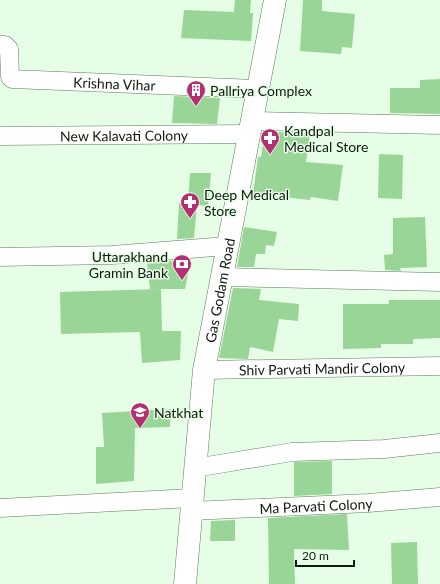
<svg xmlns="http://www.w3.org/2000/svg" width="440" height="584" font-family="Lato,sans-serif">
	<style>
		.building { fill: #9ad598 }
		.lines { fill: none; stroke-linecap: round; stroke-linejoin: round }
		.street-casing { stroke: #5f785e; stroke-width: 19 }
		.secondary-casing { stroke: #5f785e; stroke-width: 23 }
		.street { stroke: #fff; stroke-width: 18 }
		.secondary { stroke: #fff; stroke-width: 22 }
		.labels { text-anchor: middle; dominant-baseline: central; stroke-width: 3; stroke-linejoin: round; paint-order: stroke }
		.street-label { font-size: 14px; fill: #0f190e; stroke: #e7fee6 }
		.poi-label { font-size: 14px; fill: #0f190e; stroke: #e7fee6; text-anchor: start }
	</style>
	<rect width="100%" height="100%" fill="#e7fee6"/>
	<!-- building -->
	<g class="building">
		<path d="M 235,0 L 251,0 L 250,13 L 253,13 L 251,41 L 181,38 L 184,10 L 234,12 Z"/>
		<path d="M 303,0 L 322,0 L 322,11 L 355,14 L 352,48 L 342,47 L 341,54 L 300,51 Z"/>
		<path d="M 440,79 L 440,114 L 390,113 L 390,88 L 420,88 L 420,80 Z"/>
		<path d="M 174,96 L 220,98 L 217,124 L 172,123 Z"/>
		<path d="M 265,132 L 310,133 L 306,162 L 343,165 L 338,201 L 311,197 L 310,200 L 253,194 L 258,157 L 261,157 Z"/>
		<path d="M 379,154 L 403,155 L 402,199 L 378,198 Z"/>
		<path d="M 190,173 L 211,173 L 208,206 L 188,204 Z"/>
		<path d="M 179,203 L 197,205 L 194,238 L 177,239 Z"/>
		<path d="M 425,217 L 427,267 L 400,268 L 401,271 L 385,270 L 384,255 L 393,254 L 393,218 Z"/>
		<path d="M 244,227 L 277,232 L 274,246 L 266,245 L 265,254 L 256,254 L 254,267 L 237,267 Z"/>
		<path d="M 191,259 L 185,289 L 161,289 L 162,331 L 181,331 L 180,360 L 142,363 L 140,332 L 61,334 L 60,292 L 160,289 L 150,289 L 147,263 Z"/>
		<path d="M 233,288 L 261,289 L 259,300 L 299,304 L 298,321 L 279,319 L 273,352 L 250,347 L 248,359 L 219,358 Z"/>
		<path d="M 389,300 L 440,300 L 440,338 L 413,339 L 413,344 L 381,344 L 381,348 L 343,349 L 343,304 L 389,304 Z"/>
		<path d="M 171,409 L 170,427 L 135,428 L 134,481 L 96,484 L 96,447 L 104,447 L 102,413 Z"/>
		<path d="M 332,461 L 332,494 L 294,496 L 294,462 Z"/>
		<path d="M 347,514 L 349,550 L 294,549 L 295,584 L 269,584 L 268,518 Z"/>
		<path d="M 235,520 L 235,541 L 210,541 L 211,521 Z"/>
		<path d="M 417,542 L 418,584 L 392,584 L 391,543 Z"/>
	</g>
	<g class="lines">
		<!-- street casing -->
		<g class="street-casing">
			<g id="street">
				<path id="s1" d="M 0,45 L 5,45 L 9,49 L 10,77 L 12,79 L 258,89"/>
				<path d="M 251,121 L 440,125"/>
				<path id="s2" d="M 0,136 L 249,134"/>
				<path d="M 0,257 L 112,255 L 227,246"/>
				<path d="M 221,277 L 440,282"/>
				<path id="s3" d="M 204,370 L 440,366"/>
				<path d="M 195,468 L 292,452 L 384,449 L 440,443"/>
				<path d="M 0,508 L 192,498"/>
				<path id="s4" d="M 191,511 L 368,503 L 440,497"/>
			</g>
		</g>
		<!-- secondary casing -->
		<g class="secondary-casing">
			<g id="secondary">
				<path id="s5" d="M 185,584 L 204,370 L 275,0"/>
			</g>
		</g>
		<!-- street -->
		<use href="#street" class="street"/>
		<!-- secondary -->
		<use href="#secondary" class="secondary"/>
	</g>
	<!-- icons -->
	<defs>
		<g id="building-pin" transform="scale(1)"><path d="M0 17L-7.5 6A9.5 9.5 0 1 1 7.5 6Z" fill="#b52f73" stroke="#e7fee6"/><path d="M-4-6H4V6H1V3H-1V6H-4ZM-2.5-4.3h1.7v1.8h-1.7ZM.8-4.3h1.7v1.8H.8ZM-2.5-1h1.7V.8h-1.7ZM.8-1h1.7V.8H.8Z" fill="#fff"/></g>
		<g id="pharmacy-pin" transform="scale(1)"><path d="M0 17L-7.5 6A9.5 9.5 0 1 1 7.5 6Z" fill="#b52f73" stroke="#e7fee6"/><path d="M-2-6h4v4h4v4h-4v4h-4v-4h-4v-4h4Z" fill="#fff"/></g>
		<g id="bank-pin" transform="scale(1)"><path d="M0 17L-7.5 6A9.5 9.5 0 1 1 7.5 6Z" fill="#b52f73" stroke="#e7fee6"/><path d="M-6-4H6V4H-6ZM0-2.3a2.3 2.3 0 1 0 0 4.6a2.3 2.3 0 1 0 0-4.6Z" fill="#fff"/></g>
		<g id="school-pin" transform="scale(1)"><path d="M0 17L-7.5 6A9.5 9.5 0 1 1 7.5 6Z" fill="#b52f73" stroke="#e7fee6"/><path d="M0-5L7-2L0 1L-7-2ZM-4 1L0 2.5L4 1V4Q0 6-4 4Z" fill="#fff"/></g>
	</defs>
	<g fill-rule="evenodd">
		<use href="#building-pin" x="196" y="90"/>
		<use href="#pharmacy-pin" x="270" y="138"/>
		<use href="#pharmacy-pin" x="190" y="202"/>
		<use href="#bank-pin" x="182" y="264"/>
		<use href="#school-pin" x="140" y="412"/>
	</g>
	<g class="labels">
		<!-- street labels -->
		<g class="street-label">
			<text stroke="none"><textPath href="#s1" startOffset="144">Krishna Vihar</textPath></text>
			<text stroke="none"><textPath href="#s2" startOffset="124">New Kalavati Colony</textPath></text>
			<text stroke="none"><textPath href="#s5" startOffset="296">Gas Godam Road</textPath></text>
			<text stroke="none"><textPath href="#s3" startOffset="118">Shiv Parvati Mandir Colony</textPath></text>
			<text stroke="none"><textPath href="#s4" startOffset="125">Ma Parvati Colony</textPath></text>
		</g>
		<!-- poi labels -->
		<g class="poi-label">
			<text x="210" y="90">Pallriya Complex</text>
			<text x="284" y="130">Kandpal<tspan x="284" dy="16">Medical Store</tspan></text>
			<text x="204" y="194">Deep Medical<tspan x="204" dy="16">Store</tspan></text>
			<text x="168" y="256" text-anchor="end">Uttarakhand<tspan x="168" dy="16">Gramin Bank</tspan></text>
			<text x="154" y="412">Natkhat</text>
		</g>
	</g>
	<!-- scale -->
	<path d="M296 560v6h58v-6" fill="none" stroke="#0f190e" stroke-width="2"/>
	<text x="302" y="560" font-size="12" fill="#0f190e" stroke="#e7fee6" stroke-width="3" paint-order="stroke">20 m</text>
</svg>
